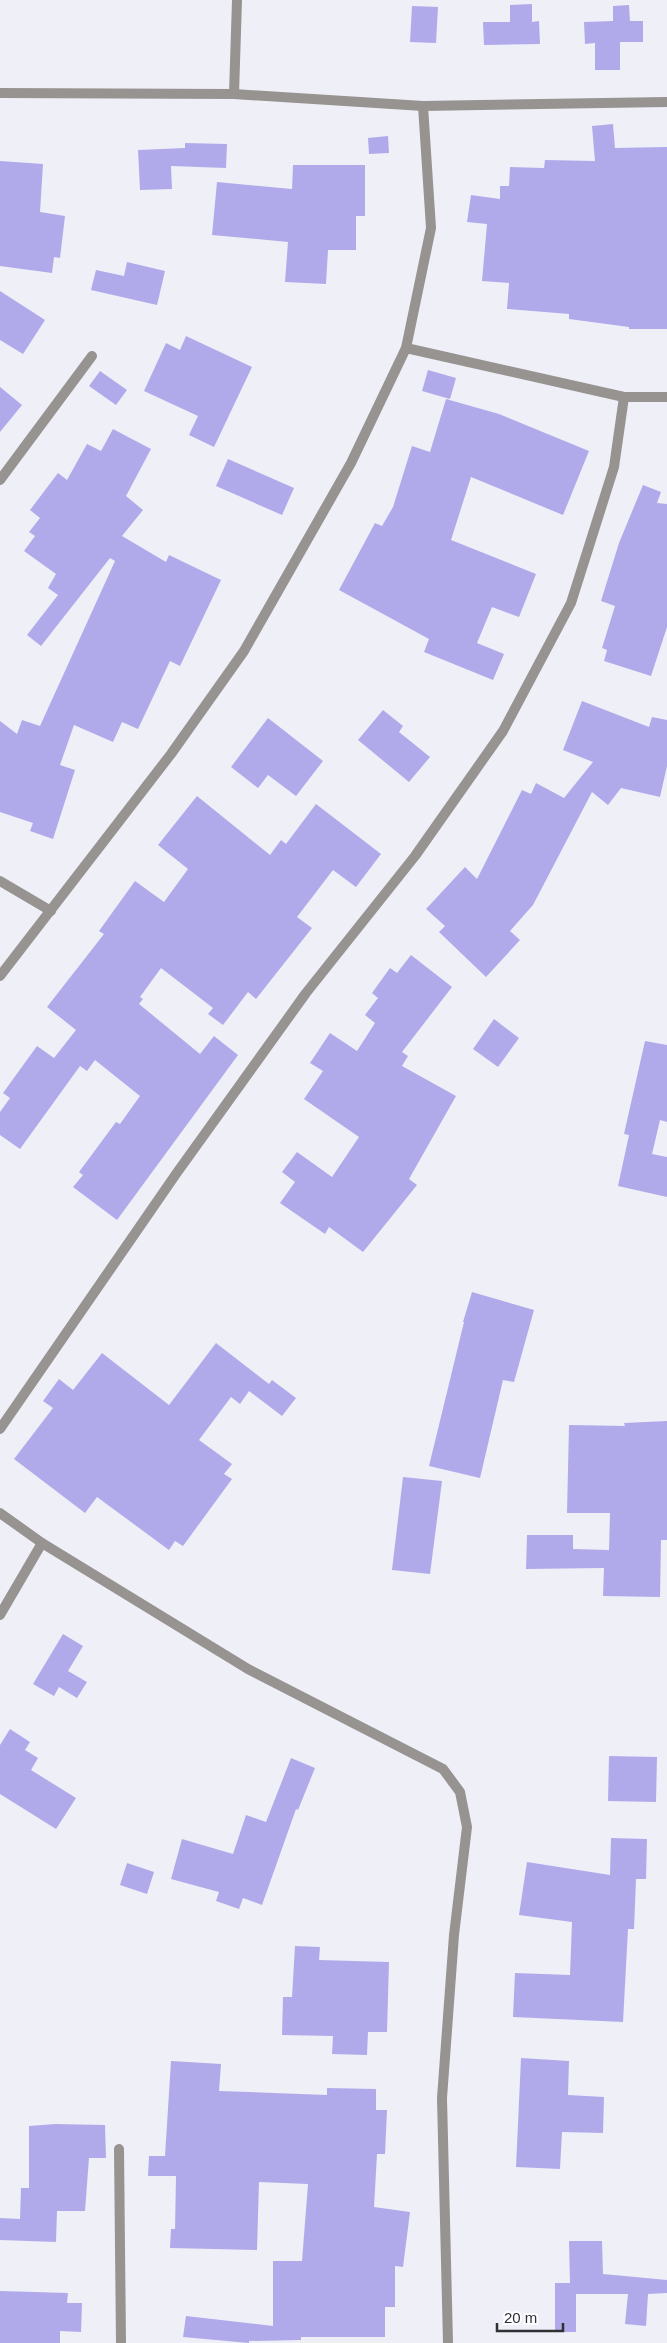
<svg xmlns="http://www.w3.org/2000/svg" width="667" height="2343" font-family="Helvetica,sans-serif">
	<style>
		.building { fill: #b1aaea }
		.lines { fill: none; stroke-linecap: round; stroke-linejoin: round }
		.minor { stroke: #979391; stroke-width: 10 }
	</style>
	<rect width="100%" height="100%" fill="#efeff8"/>
	<!-- building -->
	<g class="building">
		<path d="M 532,4 L 532,22 L 539,21 L 540,44 L 484,45 L 483,22 L 510,22 L 510,5 Z"/>
		<path d="M 629,5 L 630,21 L 643,21 L 643,42 L 620,42 L 620,70 L 595,70 L 595,43 L 585,44 L 584,22 L 613,21 L 613,6 Z"/>
		<path d="M 412,6 L 438,7 L 436,43 L 410,42 Z"/>
		<path d="M 613,124 L 615,148 L 667,147 L 667,329 L 629,329 L 629,327 L 569,319 L 569,314 L 507,309 L 509,283 L 482,281 L 487,224 L 467,222 L 471,195 L 500,199 L 500,186 L 509,186 L 510,167 L 544,168 L 545,160 L 595,161 L 592,126 Z"/>
		<path d="M 388,136 L 389,153 L 369,154 L 368,138 Z"/>
		<path d="M 185,143 L 227,144 L 226,168 L 171,166 L 172,189 L 140,190 L 138,150 L 185,148 Z"/>
		<path d="M 0,161 L 43,164 L 40,212 L 65,216 L 60,258 L 54,257 L 52,273 L 0,266 Z"/>
		<path d="M 293,165 L 365,165 L 365,216 L 356,216 L 356,250 L 328,250 L 326,284 L 285,282 L 288,242 L 212,235 L 217,182 L 292,189 Z"/>
		<path d="M 127,262 L 165,271 L 157,305 L 91,290 L 96,270 L 124,276 Z"/>
		<path d="M 0,291 L 45,320 L 23,354 L 0,340 Z"/>
		<path d="M 186,336 L 252,367 L 214,447 L 189,435 L 198,416 L 144,391 L 166,343 L 180,350 Z"/>
		<path d="M 428,370 L 456,378 L 450,399 L 422,391 Z"/>
		<path d="M 100,371 L 127,390 L 116,405 L 89,386 Z"/>
		<path d="M 0,387 L 22,405 L 0,432 Z"/>
		<path d="M 446,399 L 499,414 L 589,451 L 563,515 L 471,477 L 451,540 L 536,574 L 519,617 L 492,607 L 477,643 L 504,654 L 493,680 L 424,652 L 429,639 L 339,590 L 375,523 L 382,526 L 393,507 L 412,446 L 430,452 Z"/>
		<path d="M 113,429 L 151,449 L 126,496 L 143,510 L 122,536 L 166,562 L 169,555 L 221,580 L 180,666 L 170,661 L 138,729 L 122,722 L 113,742 L 74,725 L 60,765 L 75,770 L 53,839 L 30,831 L 33,823 L 0,812 L 0,721 L 17,734 L 22,720 L 40,726 L 115,561 L 110,558 L 41,646 L 27,635 L 58,595 L 48,588 L 56,574 L 24,551 L 35,536 L 29,532 L 40,518 L 30,510 L 58,473 L 67,480 L 87,444 L 101,451 Z"/>
		<path d="M 228,459 L 294,488 L 282,515 L 216,486 Z"/>
		<path d="M 643,485 L 661,492 L 657,503 L 667,504 L 667,627 L 651,676 L 604,661 L 607,650 L 602,648 L 615,606 L 601,601 L 619,543 Z"/>
		<path d="M 582,701 L 649,727 L 652,717 L 667,720 L 667,766 L 660,797 L 621,788 L 608,805 L 592,792 L 533,905 L 510,931 L 520,940 L 486,977 L 439,932 L 445,926 L 426,909 L 465,867 L 477,879 L 522,790 L 531,794 L 536,783 L 564,798 L 593,762 L 563,750 Z"/>
		<path d="M 383,710 L 403,726 L 399,732 L 430,757 L 409,782 L 358,740 Z"/>
		<path d="M 268,718 L 323,761 L 296,796 L 268,775 L 258,788 L 231,767 Z"/>
		<path d="M 197,796 L 270,855 L 281,840 L 286,844 L 316,804 L 381,854 L 356,887 L 333,870 L 297,917 L 312,928 L 256,999 L 248,992 L 223,1025 L 208,1014 L 213,1008 L 161,968 L 140,997 L 143,999 L 139,1004 L 200,1054 L 214,1036 L 238,1055 L 117,1220 L 73,1187 L 83,1175 L 79,1172 L 116,1122 L 120,1124 L 140,1096 L 95,1060 L 87,1071 L 80,1066 L 20,1149 L 0,1135 L 0,1112 L 10,1098 L 3,1093 L 37,1046 L 54,1058 L 76,1030 L 47,1007 L 104,934 L 99,931 L 135,881 L 164,902 L 188,869 L 158,845 Z"/>
		<path d="M 411,955 L 452,987 L 402,1052 L 408,1056 L 402,1066 L 456,1096 L 409,1179 L 417,1185 L 363,1252 L 329,1227 L 325,1234 L 280,1203 L 295,1182 L 282,1172 L 297,1152 L 332,1177 L 359,1137 L 304,1099 L 323,1071 L 310,1063 L 330,1033 L 357,1051 L 375,1023 L 365,1015 L 378,998 L 372,993 L 390,968 L 397,973 Z"/>
		<path d="M 494,1019 L 519,1038 L 498,1067 L 473,1049 Z"/>
		<path d="M 645,1041 L 667,1045 L 667,1122 L 660,1120 L 652,1154 L 667,1157 L 667,1197 L 618,1186 L 629,1135 L 624,1134 Z"/>
		<path d="M 472,1292 L 534,1310 L 514,1382 L 503,1380 L 480,1478 L 429,1466 L 464,1322 L 463,1322 Z"/>
		<path d="M 216,1343 L 269,1384 L 272,1380 L 296,1398 L 282,1416 L 249,1391 L 240,1404 L 231,1397 L 199,1440 L 232,1464 L 224,1474 L 232,1479 L 183,1546 L 175,1541 L 169,1550 L 97,1497 L 85,1513 L 14,1459 L 53,1408 L 43,1401 L 59,1379 L 73,1390 L 102,1353 L 169,1405 Z"/>
		<path d="M 667,1421 L 667,1540 L 661,1540 L 660,1597 L 603,1596 L 604,1568 L 526,1569 L 527,1535 L 573,1535 L 573,1549 L 609,1550 L 610,1513 L 567,1513 L 569,1425 L 625,1426 L 624,1423 Z"/>
		<path d="M 403,1477 L 442,1481 L 430,1574 L 392,1570 Z"/>
		<path d="M 63,1634 L 83,1646 L 68,1671 L 87,1682 L 77,1698 L 59,1687 L 54,1696 L 33,1684 Z"/>
		<path d="M 10,1729 L 30,1742 L 25,1750 L 38,1758 L 31,1770 L 76,1798 L 56,1829 L 0,1794 L 0,1745 Z"/>
		<path d="M 609,1756 L 657,1757 L 656,1802 L 608,1801 Z"/>
		<path d="M 291,1758 L 315,1768 L 298,1810 L 296,1809 L 262,1905 L 243,1898 L 239,1909 L 216,1901 L 219,1892 L 171,1879 L 182,1839 L 233,1854 L 246,1815 L 266,1822 Z"/>
		<path d="M 611,1838 L 647,1839 L 646,1879 L 636,1879 L 634,1929 L 628,1929 L 623,2022 L 513,2017 L 515,1973 L 570,1975 L 572,1922 L 519,1915 L 527,1862 L 610,1875 Z"/>
		<path d="M 127,1863 L 154,1872 L 147,1894 L 120,1885 Z"/>
		<path d="M 295,1946 L 320,1947 L 319,1960 L 389,1962 L 387,2032 L 368,2032 L 367,2055 L 332,2054 L 333,2036 L 282,2035 L 283,1997 L 292,1997 Z"/>
		<path d="M 521,2058 L 569,2061 L 568,2095 L 604,2097 L 603,2133 L 562,2132 L 560,2169 L 516,2167 Z"/>
		<path d="M 171,2061 L 221,2064 L 219,2091 L 327,2095 L 327,2088 L 376,2089 L 376,2110 L 387,2110 L 385,2154 L 377,2154 L 374,2207 L 410,2212 L 403,2267 L 395,2266 L 395,2307 L 385,2307 L 385,2337 L 301,2337 L 301,2340 L 249,2341 L 249,2343 L 183,2337 L 186,2316 L 273,2326 L 273,2261 L 302,2261 L 308,2184 L 259,2182 L 257,2250 L 170,2248 L 171,2229 L 175,2229 L 176,2176 L 148,2176 L 149,2156 L 165,2156 Z"/>
		<path d="M 55,2124 L 105,2125 L 106,2158 L 89,2158 L 85,2211 L 57,2211 L 56,2242 L 0,2240 L 0,2218 L 20,2219 L 21,2188 L 29,2188 L 29,2126 Z"/>
		<path d="M 569,2241 L 602,2241 L 603,2274 L 667,2280 L 667,2293 L 648,2294 L 646,2326 L 625,2324 L 628,2294 L 576,2294 L 576,2332 L 555,2332 L 555,2283 L 570,2283 Z"/>
		<path d="M 0,2291 L 68,2293 L 67,2303 L 82,2303 L 81,2332 L 60,2331 L 60,2343 L 0,2343 Z"/>
	</g>
	<g class="lines">
		<!-- minor -->
		<g class="minor">
			<path d="M 0,93 L 234,94 L 423,106 L 667,102"/>
			<path d="M 234,94 L 237,0"/>
			<path d="M 406,348 L 624,397 L 667,397"/>
			<path d="M 0,480 L 92,356"/>
			<path d="M 0,881 L 51,911"/>
			<path d="M 0,976 L 171,754 L 244,651 L 351,463 L 406,348 L 431,228 L 423,106"/>
			<path d="M 0,1429 L 176,1174 L 306,993 L 415,856 L 503,731 L 571,603 L 614,467 L 624,397"/>
			<path d="M 0,1513 L 42,1543 L 248,1669 L 443,1769 L 460,1792 L 467,1827 L 454,1935 L 442,2098 L 448,2343"/>
			<path d="M 0,1615 L 42,1543"/>
			<path d="M 119,2149 L 121,2343"/>
		</g>
	</g>
	<!-- scale -->
	<path d="M497 2323v8h66v-8" fill="none" stroke="#313135" stroke-width="2.5"/>
	<text x="504" y="2323" font-size="15" fill="#313135" stroke="#fdfdff" stroke-width="4" paint-order="stroke">20 m</text>
</svg>
